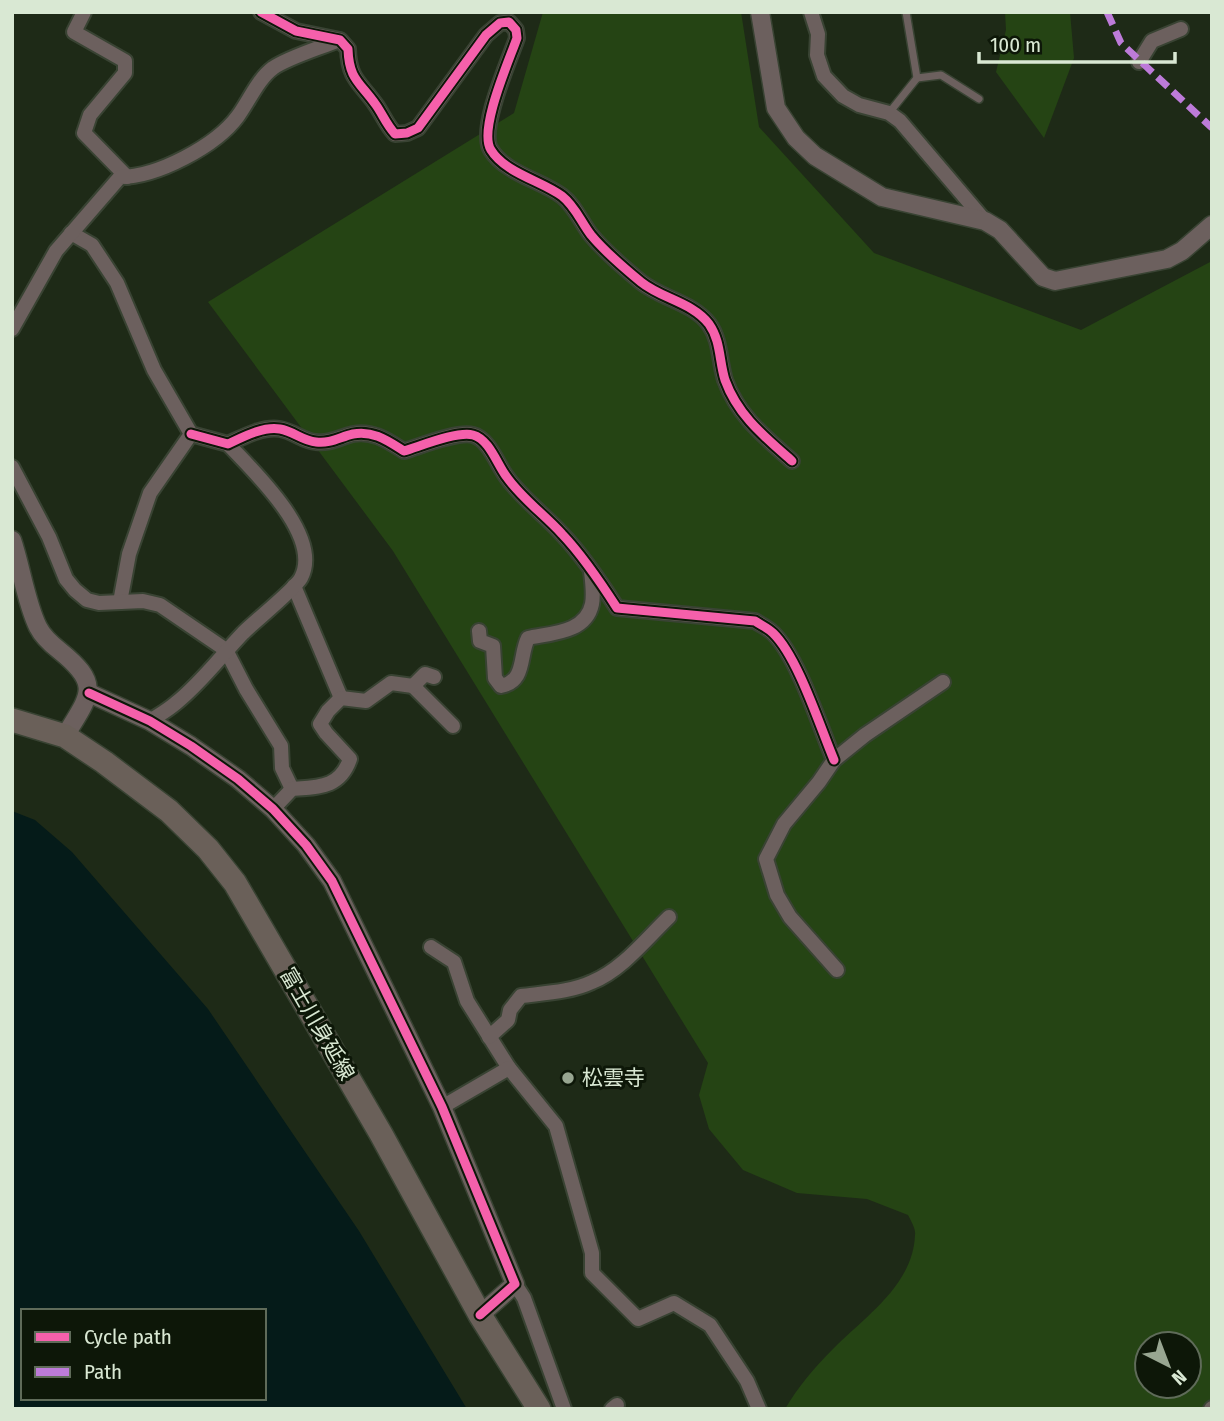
<svg xmlns="http://www.w3.org/2000/svg" width="1224" height="1421" font-family="'Fira Sans Condensed','Noto Sans JP',sans-serif">
	<style>
		.green { fill: #254414; fill-rule: evenodd }
		.water { fill: #051b19; fill-rule: evenodd }
		.lines { fill: none; stroke-linecap: round; stroke-linejoin: round }
		.service-casing { stroke: #394333; stroke-width: 10 }
		.minor-casing { stroke: #394333; stroke-width: 18 }
		.tertiary-casing { stroke: #394333; stroke-width: 21 }
		.primary-casing { stroke: #394333; stroke-width: 26 }
		.service { stroke: #6c605e; stroke-width: 7 }
		.minor { stroke: #6c605e; stroke-width: 14 }
		.tertiary { stroke: #6c605e; stroke-width: 18 }
		.primary { stroke: #6a6059; stroke-width: 23 }
		.quiet { stroke: #bd7bd9; stroke-width: 7; stroke-dasharray: 14 7; stroke-linecap: butt }
		.cycleway-casing { stroke: #0d1708; stroke-width: 13 }
		.cycleway { stroke: #f560ab; stroke-width: 9 }
		.poi-dot { fill: #98a691; stroke: #0d1708; stroke-width: 2.5 }
		.labels { text-anchor: middle; dominant-baseline: central; stroke-width: 6; stroke-linejoin: round; paint-order: stroke }
		.street-label { font-size: 21px; fill: #d9e8d3; stroke: #0d1708 }
		.poi-label { font-size: 21px; fill: #d9e8d3; stroke: #0d1708; text-anchor: start }
	</style>
	<rect width="100%" height="100%" fill="#1e2a17"/>
	<!-- green -->
	<g class="green">
		<path d="M 543,12 L 741,12 L 759,127 L 874,253 L 1081,330 L 1212,261 L 1212,1409 L 785,1409 C 798,1387 814,1368 832,1350 C 864,1317 913,1286 915,1235 C 916,1229 911,1221 908,1215 L 867,1199 L 797,1193 L 743,1170 L 709,1129 L 699,1095 L 708,1063 L 393,551 L 208,302 L 514,113 ZM 1147,1344 L 1189,1344 L 1189,1386 L 1147,1386 Z"/>
		<path d="M 1005,12 L 1070,12 L 1074,58 L 1044,138 L 996,72 L 1006,30 Z"/>
	</g>
	<!-- water -->
	<path class="water" d="M 12,811 L 35,820 L 72,852 L 208,1009 L 359,1231 L 467,1409 L 12,1409 ZM 23,1311 L 264,1311 L 264,1398 L 23,1398 Z"/>
	<g class="lines">
		<!-- service casing -->
		<g class="service-casing">
			<g id="service">
				<path d="M 917,78 L 941,75 L 979,99"/>
				<path d="M 889,113 L 917,78 L 906,12"/>
			</g>
		</g>
		<!-- minor casing -->
		<g class="minor-casing">
			<g id="minor">
				<path d="M 84,12 L 74,32 L 125,61 L 125,73 L 90,115 L 84,133 L 127,177"/>
				<path d="M 261,12 L 296,31 L 340,40 L 348,49 C 349,80 360,82 376,105 C 383,115 386,124 395,134 L 407,133 L 418,128 L 486,35 L 500,23 L 509,22 L 516,30 L 517,38 C 509,61 478,130 491,150 C 505,173 542,181 562,196 C 575,206 581,222 591,235 C 605,252 624,268 641,282 C 662,299 692,302 709,324 C 721,341 719,361 725,380 C 738,416 765,437 792,461"/>
				<path d="M 811,12 L 818,34 L 817,55 L 824,76 L 843,96 L 859,105 L 889,113 L 900,121 L 985,221"/>
				<path d="M 1139,62 L 1152,41 L 1181,29"/>
				<path d="M 71,233 L 92,245 L 117,283 L 154,370 L 191,434 L 150,493 L 129,554 L 120,602"/>
				<path d="M 12,329 L 56,251 L 120,177 C 157,177 216,146 238,116 C 249,101 258,79 273,68 C 289,57 320,48 339,40"/>
				<path d="M 191,434 L 228,444 C 243,437 263,426 280,429 C 293,431 303,441 316,442 C 330,444 340,437 353,434 C 373,430 388,441 404,451 C 421,446 457,431 473,435 C 489,439 497,464 506,476 C 522,499 544,514 562,534 C 583,556 601,583 617,608 L 755,621 C 761,625 768,628 773,633 C 798,657 820,727 834,760"/>
				<path d="M 12,467 L 49,537 L 66,579 L 75,590 L 87,600 L 99,603 L 143,601 L 160,605 L 226,650 L 246,689 L 281,746 L 282,768 L 292,789"/>
				<path d="M 294,586 L 341,698"/>
				<path d="M 479,631 L 480,641 L 493,646 L 495,678 L 501,686 C 526,681 519,656 528,638 C 551,633 586,633 592,604 C 594,594 592,581 591,571"/>
				<path d="M 413,686 L 453,726"/>
				<path d="M 150,721 C 159,715 168,710 176,703 C 201,683 221,656 243,633 C 255,621 295,589 301,578 C 323,536 254,472 228,444"/>
				<path d="M 273,809 L 292,789 C 319,787 340,788 350,759 L 326,733 L 320,724 L 328,711 L 341,698 L 366,701 L 391,683 L 413,686 L 425,674 L 434,677"/>
				<path d="M 431,947 L 454,962 L 467,1001 L 509,1068"/>
				<path d="M 837,970 L 790,917 L 777,895 L 766,859 L 784,824 L 819,782 L 834,760 L 865,735 L 943,682"/>
				<path d="M 489,1037 L 508,1020 L 510,1010 L 521,996 C 545,993 571,992 592,982 C 622,970 646,939 669,917"/>
				<path d="M 442,1107 L 509,1068 L 556,1126 L 592,1253 L 592,1273 L 638,1319 L 674,1303 L 710,1325 L 747,1381 L 759,1409"/>
				<path d="M 515,1284 L 524,1298 L 564,1409"/>
				<path d="M 612,1409 L 617,1405"/>
				<path d="M 1211,1409 L 1212,1408"/>
			</g>
		</g>
		<!-- tertiary casing -->
		<g class="tertiary-casing">
			<g id="tertiary">
				<path d="M 760,12 L 776,108 L 796,138 L 815,156 L 882,197 L 985,221 L 1000,230 L 1043,277 L 1055,281 L 1167,259 L 1182,251 L 1212,225"/>
				<path d="M 12,540 C 21,566 26,603 38,627 C 43,637 51,644 60,651 C 102,685 90,695 65,736"/>
				<path d="M 89,693 L 150,721 L 191,746 L 238,779 L 273,809 L 306,845 L 332,881 L 442,1107 L 515,1284 L 480,1315"/>
			</g>
		</g>
		<!-- primary casing -->
		<g class="primary-casing">
			<path id="primary" d="M 12,720 L 65,736 L 104,762 L 169,811 L 208,849 L 235,883 L 381,1134 L 480,1315 L 539,1409"/>
		</g>
		<!-- service -->
		<use href="#service" class="service"/>
		<!-- minor -->
		<use href="#minor" class="minor"/>
		<!-- tertiary -->
		<use href="#tertiary" class="tertiary"/>
		<!-- primary -->
		<use href="#primary" class="primary"/>
		<!-- quiet -->
		<path class="quiet" d="M 1107,12 L 1121,43 L 1212,128"/>
		<!-- cycleway casing -->
		<g class="cycleway-casing">
			<g id="cycleway">
				<path d="M 261,12 L 296,31 L 340,40 L 348,49 C 349,80 360,82 376,105 C 383,115 386,124 395,134 L 407,133 L 418,128 L 486,35 L 500,23 L 509,22 L 516,30 L 517,38 C 509,61 478,130 491,150 C 505,173 542,181 562,196 C 575,206 581,222 591,235 C 605,252 624,268 641,282 C 662,299 692,302 709,324 C 721,341 719,361 725,380 C 738,416 765,437 792,461"/>
				<path d="M 191,434 L 228,444 C 243,437 263,426 280,429 C 293,431 303,441 316,442 C 330,444 340,437 353,434 C 373,430 388,441 404,451 C 421,446 457,431 473,435 C 489,439 497,464 506,476 C 522,499 544,514 562,534 C 583,556 601,583 617,608 L 755,621 C 761,625 768,628 773,633 C 798,657 820,727 834,760"/>
				<path d="M 89,693 L 150,721 L 191,746 L 238,779 L 273,809 L 306,845 L 332,881 L 442,1107 L 515,1284 L 480,1315"/>
			</g>
		</g>
		<!-- cycleway -->
		<use href="#cycleway" class="cycleway"/>
	</g>
	<!-- markers -->
	<circle class="poi-dot" cx="568" cy="1078" r="7"/>
	<g class="labels">
		<!-- street labels -->
		<g class="street-label">
			<text transform="translate(317 1024) rotate(60)">富士川身延線</text>
		</g>
		<!-- poi labels -->
		<g class="poi-label">
			<text x="582" y="1078">松雲寺</text>
		</g>
	</g>
	<!-- border -->
	<rect width="1224" height="1421" fill="none" stroke="#d9e8d3" stroke-width="28"/>
	<!-- legend -->
	<rect x="21" y="1309" width="245" height="91" fill="#0d1708" stroke="#5f6b59" stroke-width="2"/>
	<rect x="35" y="1332" width="35" height="10" fill="#f560ab" stroke="#5f6b59" stroke-width="2"/>
	<text x="84" y="1344" font-size="21" fill="#d9e8d3">Cycle path</text>
	<rect x="35" y="1367" width="35" height="10" fill="#bd7bd9" stroke="#5f6b59" stroke-width="2"/>
	<text x="84" y="1379" font-size="21" fill="#d9e8d3">Path</text>
	<!-- north arrow -->
	<g transform="translate(1168 1365) rotate(138)"><circle r="33" fill="#0d1708" stroke="#5f6b59" stroke-width="2"/>
	<path d="M0-5L12 26L0 18L-12 26Z" fill="#98a691"/>
	<text y="-10" font-size="19" font-weight="bold" text-anchor="middle" fill="#d9e8d3">N</text>
	</g>
	<!-- scale -->
	<path d="M979 52v10h196v-10" fill="none" stroke="#d9e8d3" stroke-width="3.5"/>
	<text x="990" y="52" font-size="21" fill="#d9e8d3" stroke="#0d1708" stroke-width="5" paint-order="stroke">100 m</text>
</svg>
